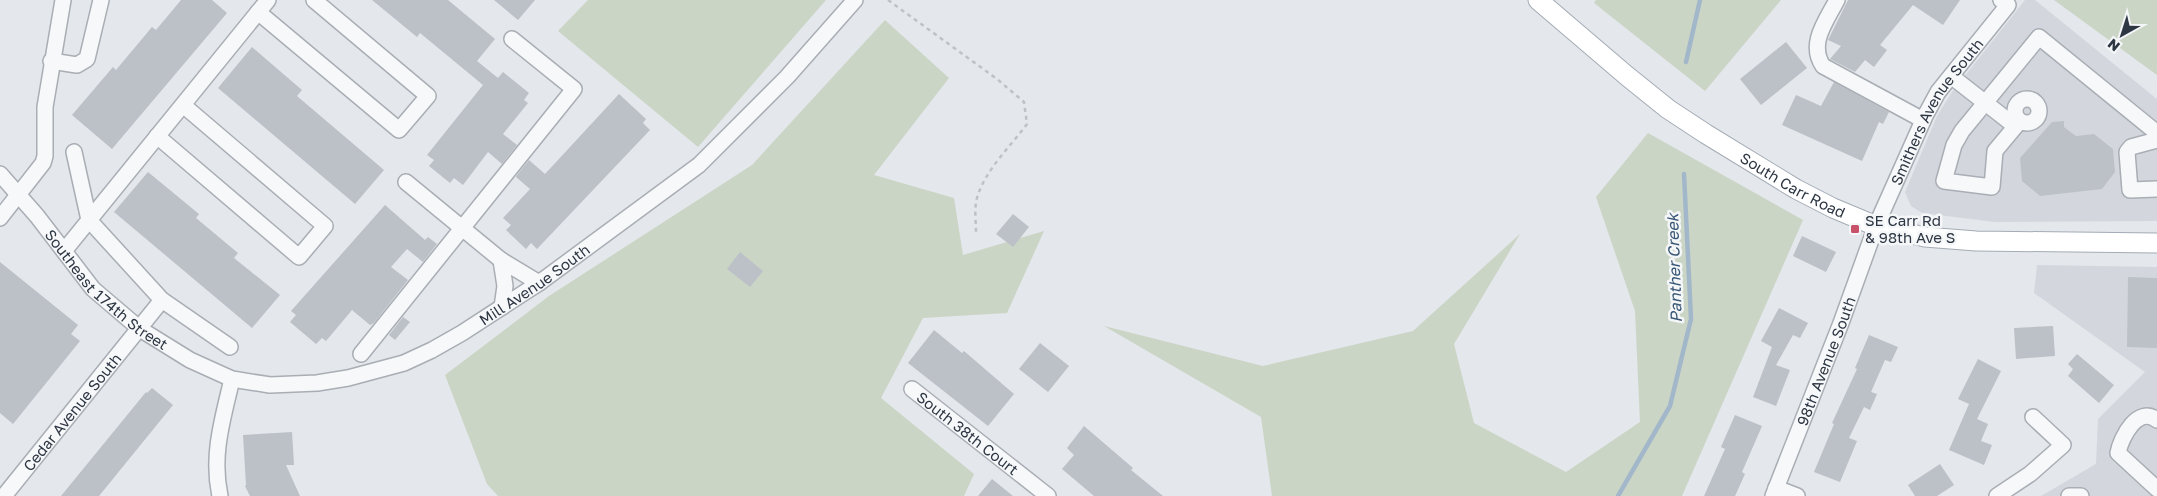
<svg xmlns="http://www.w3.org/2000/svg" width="2157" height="496" font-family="'Golos Text',sans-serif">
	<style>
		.built { fill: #d3d7dd }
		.green { fill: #cad5c6 }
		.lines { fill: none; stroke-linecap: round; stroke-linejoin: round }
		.stream { stroke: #a2b7c9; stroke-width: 4.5 }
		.building { fill: #bcc1c8 }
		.minor-casing { stroke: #a9aeb5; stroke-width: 18 }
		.major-casing { stroke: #a4acb6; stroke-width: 21 }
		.path { stroke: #bec2c7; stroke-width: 2.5; stroke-dasharray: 4 4; stroke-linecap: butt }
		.minor { stroke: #f7f8fa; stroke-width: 15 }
		.major { stroke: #fff; stroke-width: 19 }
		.poi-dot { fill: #c7526a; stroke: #f4f6f8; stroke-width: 2 }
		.labels { text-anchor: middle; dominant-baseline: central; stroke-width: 5; stroke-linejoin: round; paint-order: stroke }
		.street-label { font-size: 15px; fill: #2d3643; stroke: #f4f6f8 }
		.poi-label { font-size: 15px; fill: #2d3643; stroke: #f4f6f8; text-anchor: start }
		.water-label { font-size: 16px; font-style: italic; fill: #395775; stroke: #f4f6f8 }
	</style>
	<rect width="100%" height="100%" fill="#e4e7eb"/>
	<!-- built -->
	<g class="built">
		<path d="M 2025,0 L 2035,0 L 2157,99 L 2157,221 L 1995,222 L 1922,213 L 1911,206 L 1905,192 L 1937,116 L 1952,92 Z"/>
		<path d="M 2037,265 L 2157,267 L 2157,496 L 2041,496 L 2096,464 L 2098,419 L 2145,372 L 2034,293 Z"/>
	</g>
	<!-- green -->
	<g class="green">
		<path d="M 588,0 L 826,0 L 698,147 L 558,31 Z"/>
		<path d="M 1596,0 L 1781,0 L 1705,91 L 1594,3 Z"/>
		<path d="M 2054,0 L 2157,0 L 2157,75 Z"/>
		<path d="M 885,20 L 949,78 L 874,175 L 954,198 L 963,255 L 1044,231 L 1007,313 L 923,318 L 881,398 L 974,474 L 964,496 L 498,496 L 487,484 L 445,375 L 549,296 L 752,165 Z"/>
		<path d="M 1648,133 L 1803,220 L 1682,496 L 1272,496 L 1261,417 L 1104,326 L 1263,366 L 1413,331 L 1520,234 L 1454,344 L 1474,423 L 1566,472 L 1640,422 L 1635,311 L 1596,197 Z"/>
	</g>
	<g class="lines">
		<!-- stream -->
		<g class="stream">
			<path d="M 1686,62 L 1700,0"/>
			<path d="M 1618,496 L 1670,406 L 1691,319 L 1684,174"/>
		</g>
	</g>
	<!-- building -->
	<g class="building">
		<path d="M 181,0 L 212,0 L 227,13 L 112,149 L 72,115 L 113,67 L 116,70 L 152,27 L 156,30 Z"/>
		<path d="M 372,0 L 448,0 L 495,39 L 477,61 L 498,78 L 503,72 L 529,93 L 524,100 L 528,103 L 503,134 L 517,145 L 502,164 L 488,152 L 463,185 L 454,178 L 450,183 L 429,166 L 434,160 L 427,155 L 483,85 L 420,33 L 417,37 Z"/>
		<path d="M 494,0 L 535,0 L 518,20 Z"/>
		<path d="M 1848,0 L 1960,0 L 1943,25 L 1913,5 L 1880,45 L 1887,50 L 1874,67 L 1865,60 L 1855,72 L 1830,59 L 1841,46 L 1828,40 Z"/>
		<path d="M 1786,42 L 1807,68 L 1761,105 L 1740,79 Z"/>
		<path d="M 252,47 L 302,90 L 297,96 L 384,170 L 355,204 L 218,88 Z"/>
		<path d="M 1834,82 L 1889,112 L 1883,124 L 1879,122 L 1862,161 L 1782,125 L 1796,95 L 1821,106 Z"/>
		<path d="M 619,94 L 646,119 L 643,123 L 650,130 L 537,249 L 531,243 L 526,249 L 506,230 L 511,225 L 503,218 L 530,189 L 516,177 L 517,175 L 529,160 L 545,174 Z"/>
		<path d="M 2064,121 L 2064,127 L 2076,136 L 2094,134 L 2113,149 L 2115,172 L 2102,189 L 2040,196 L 2022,181 L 2020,158 L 2052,122 Z"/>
		<path d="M 148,172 L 199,214 L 196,218 L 238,253 L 234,258 L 280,295 L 252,328 L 114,212 Z"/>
		<path d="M 385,205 L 425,240 L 428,237 L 437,244 L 423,262 L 407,249 L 391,267 L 408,280 L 374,323 L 370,325 L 352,310 L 326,341 L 322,338 L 316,344 L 290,322 L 296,315 L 291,311 Z"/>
		<path d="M 1013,214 L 1029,227 L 1013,247 L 996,234 Z"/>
		<path d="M 1802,236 L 1836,252 L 1826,272 L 1793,256 Z"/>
		<path d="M 740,252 L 763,271 L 750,287 L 727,269 Z"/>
		<path d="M 0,262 L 78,325 L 71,334 L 80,341 L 13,424 L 0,413 Z"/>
		<path d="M 2128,277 L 2157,278 L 2157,348 L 2127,347 Z"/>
		<path d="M 1779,308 L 1808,323 L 1800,338 L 1793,335 L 1776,365 L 1790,370 L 1776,406 L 1753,397 L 1772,347 L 1761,341 Z"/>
		<path d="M 403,317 L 410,322 L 395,340 L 389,335 Z"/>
		<path d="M 2053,326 L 2055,356 L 2016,359 L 2014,328 Z"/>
		<path d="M 934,330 L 962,353 L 964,351 L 1014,394 L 988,426 L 908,363 Z"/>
		<path d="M 1869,335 L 1898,347 L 1891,362 L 1885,360 L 1871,392 L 1877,394 L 1870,410 L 1864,407 L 1849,438 L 1857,441 L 1840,482 L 1814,472 L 1834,424 L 1832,423 L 1857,369 L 1855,368 Z"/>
		<path d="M 1040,343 L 1069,366 L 1048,392 L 1019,369 Z"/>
		<path d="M 2077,354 L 2114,385 L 2099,403 L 2068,376 L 2073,369 L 2068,364 Z"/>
		<path d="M 1978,359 L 2001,371 L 1977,419 L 1988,424 L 1981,441 L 1992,445 L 1984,465 L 1949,450 L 1969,404 L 1958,399 Z"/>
		<path d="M 152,388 L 173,405 L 99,496 L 61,496 L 146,392 L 147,393 Z"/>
		<path d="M 1735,415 L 1762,426 L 1742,472 L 1745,474 L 1735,496 L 1704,496 L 1725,449 L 1721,447 Z"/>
		<path d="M 1084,426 L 1133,468 L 1131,470 L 1163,496 L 1094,496 L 1062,469 L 1074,455 L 1067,448 Z"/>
		<path d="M 292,432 L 294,465 L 286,465 L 300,496 L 250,496 L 245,486 L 246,485 L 243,435 Z"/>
		<path d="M 1940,464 L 1954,485 L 1937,496 L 1915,496 L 1908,485 Z"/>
		<path d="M 992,479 L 1013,496 L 978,496 Z"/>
	</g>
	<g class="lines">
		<!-- minor casing -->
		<g class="minor-casing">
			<g id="minor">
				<path d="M 1837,0 C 1826,21 1808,44 1823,66 L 1923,120"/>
				<path d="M 258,12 L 399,130 L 428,96 L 314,0"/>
				<path d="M 51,61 L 77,65 L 87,59 L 101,0"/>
				<path d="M 1951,76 L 2015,126"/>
				<circle cx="2027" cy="111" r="12"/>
				<path d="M 2020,121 L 1995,151 L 1992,187 L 1944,181 L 1954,145 L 1962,131 L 2039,37 L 2157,133"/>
				<path d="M 157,136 L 299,257 L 325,226 L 183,105"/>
				<path d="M 2157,140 L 2131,147 L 2127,152 L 2130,190 L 2157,189"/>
				<path d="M 74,152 L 89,220 L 162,300 L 230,347"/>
				<path id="s1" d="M 0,174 L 37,216 L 93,289 L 140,329 L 190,360 L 232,379 L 270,385 L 317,383 L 348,378 L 404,363 L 432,350 L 462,333 L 539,283 L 699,165 L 787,77 L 855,0"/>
				<path d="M 406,182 L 501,260"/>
				<path d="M 0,218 L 43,163 L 45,156 L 45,107 L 63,0"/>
				<path d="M 64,251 L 268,0"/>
				<path d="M 502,307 L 505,286 L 501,260 L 539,283"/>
				<path d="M 361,354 L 574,89 L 512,39"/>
				<path id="s2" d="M 912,389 L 1048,496"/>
				<path d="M 2157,420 C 2138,405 2121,437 2118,453 L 2157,489"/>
				<path d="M 1776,488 L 1797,496"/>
				<path id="s3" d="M 4,496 L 162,300"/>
				<path d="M 220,496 C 211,455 223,418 232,379"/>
				<path id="s4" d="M 1773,496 L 1841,323 L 1876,226 L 1925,116 L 1938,92 L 2008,5 L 2001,0"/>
				<path d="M 1997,496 L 2030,474 L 2063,445 L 2033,417"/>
				<path d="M 2069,496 L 2081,496"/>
			</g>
		</g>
		<!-- major casing -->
		<g class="major-casing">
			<g id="major">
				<path id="s5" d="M 1538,0 L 1627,76 L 1668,109 L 1706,134 L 1796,189 L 1833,208 L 1876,226 L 1925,237 L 1976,241 L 2157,243"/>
			</g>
		</g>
		<!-- path -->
		<path class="path" d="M 888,0 L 997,79 L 1024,102 L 1027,124 C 1010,147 985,170 977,198 C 974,208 976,222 976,233"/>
		<!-- minor -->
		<use href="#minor" class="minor"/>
		<!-- major -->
		<use href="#major" class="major"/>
	</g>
	<!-- markers -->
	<rect class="poi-dot" x="1850" y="224" width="10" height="10" rx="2.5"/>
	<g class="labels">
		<!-- street labels -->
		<g class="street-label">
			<text stroke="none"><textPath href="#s4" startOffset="419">Smithers Avenue South</textPath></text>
			<text stroke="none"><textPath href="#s5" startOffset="316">South Carr Road</textPath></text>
			<text stroke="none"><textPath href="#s1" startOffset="642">Mill Avenue South</textPath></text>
			<text stroke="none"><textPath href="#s1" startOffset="158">Southeast 174th Street</textPath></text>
			<text stroke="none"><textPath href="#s4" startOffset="145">98th Avenue South</textPath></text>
			<text stroke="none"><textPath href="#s3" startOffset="108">Cedar Avenue South</textPath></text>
			<text stroke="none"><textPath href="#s2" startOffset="71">South 38th Court</textPath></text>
		</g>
		<!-- poi labels -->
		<g class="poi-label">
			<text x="1865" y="220">SE Carr Rd<tspan x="1865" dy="17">&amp; 98th Ave S</tspan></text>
		</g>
		<!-- water labels -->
		<g class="water-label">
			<text transform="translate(1674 268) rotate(-92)">Panther Creek</text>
		</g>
	</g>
	<!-- north arrow -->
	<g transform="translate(2122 35) rotate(219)" stroke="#f4f6f8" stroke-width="4" paint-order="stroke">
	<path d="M0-4L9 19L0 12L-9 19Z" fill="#2d3643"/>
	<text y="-8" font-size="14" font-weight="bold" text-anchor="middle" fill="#2d3643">N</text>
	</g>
</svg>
